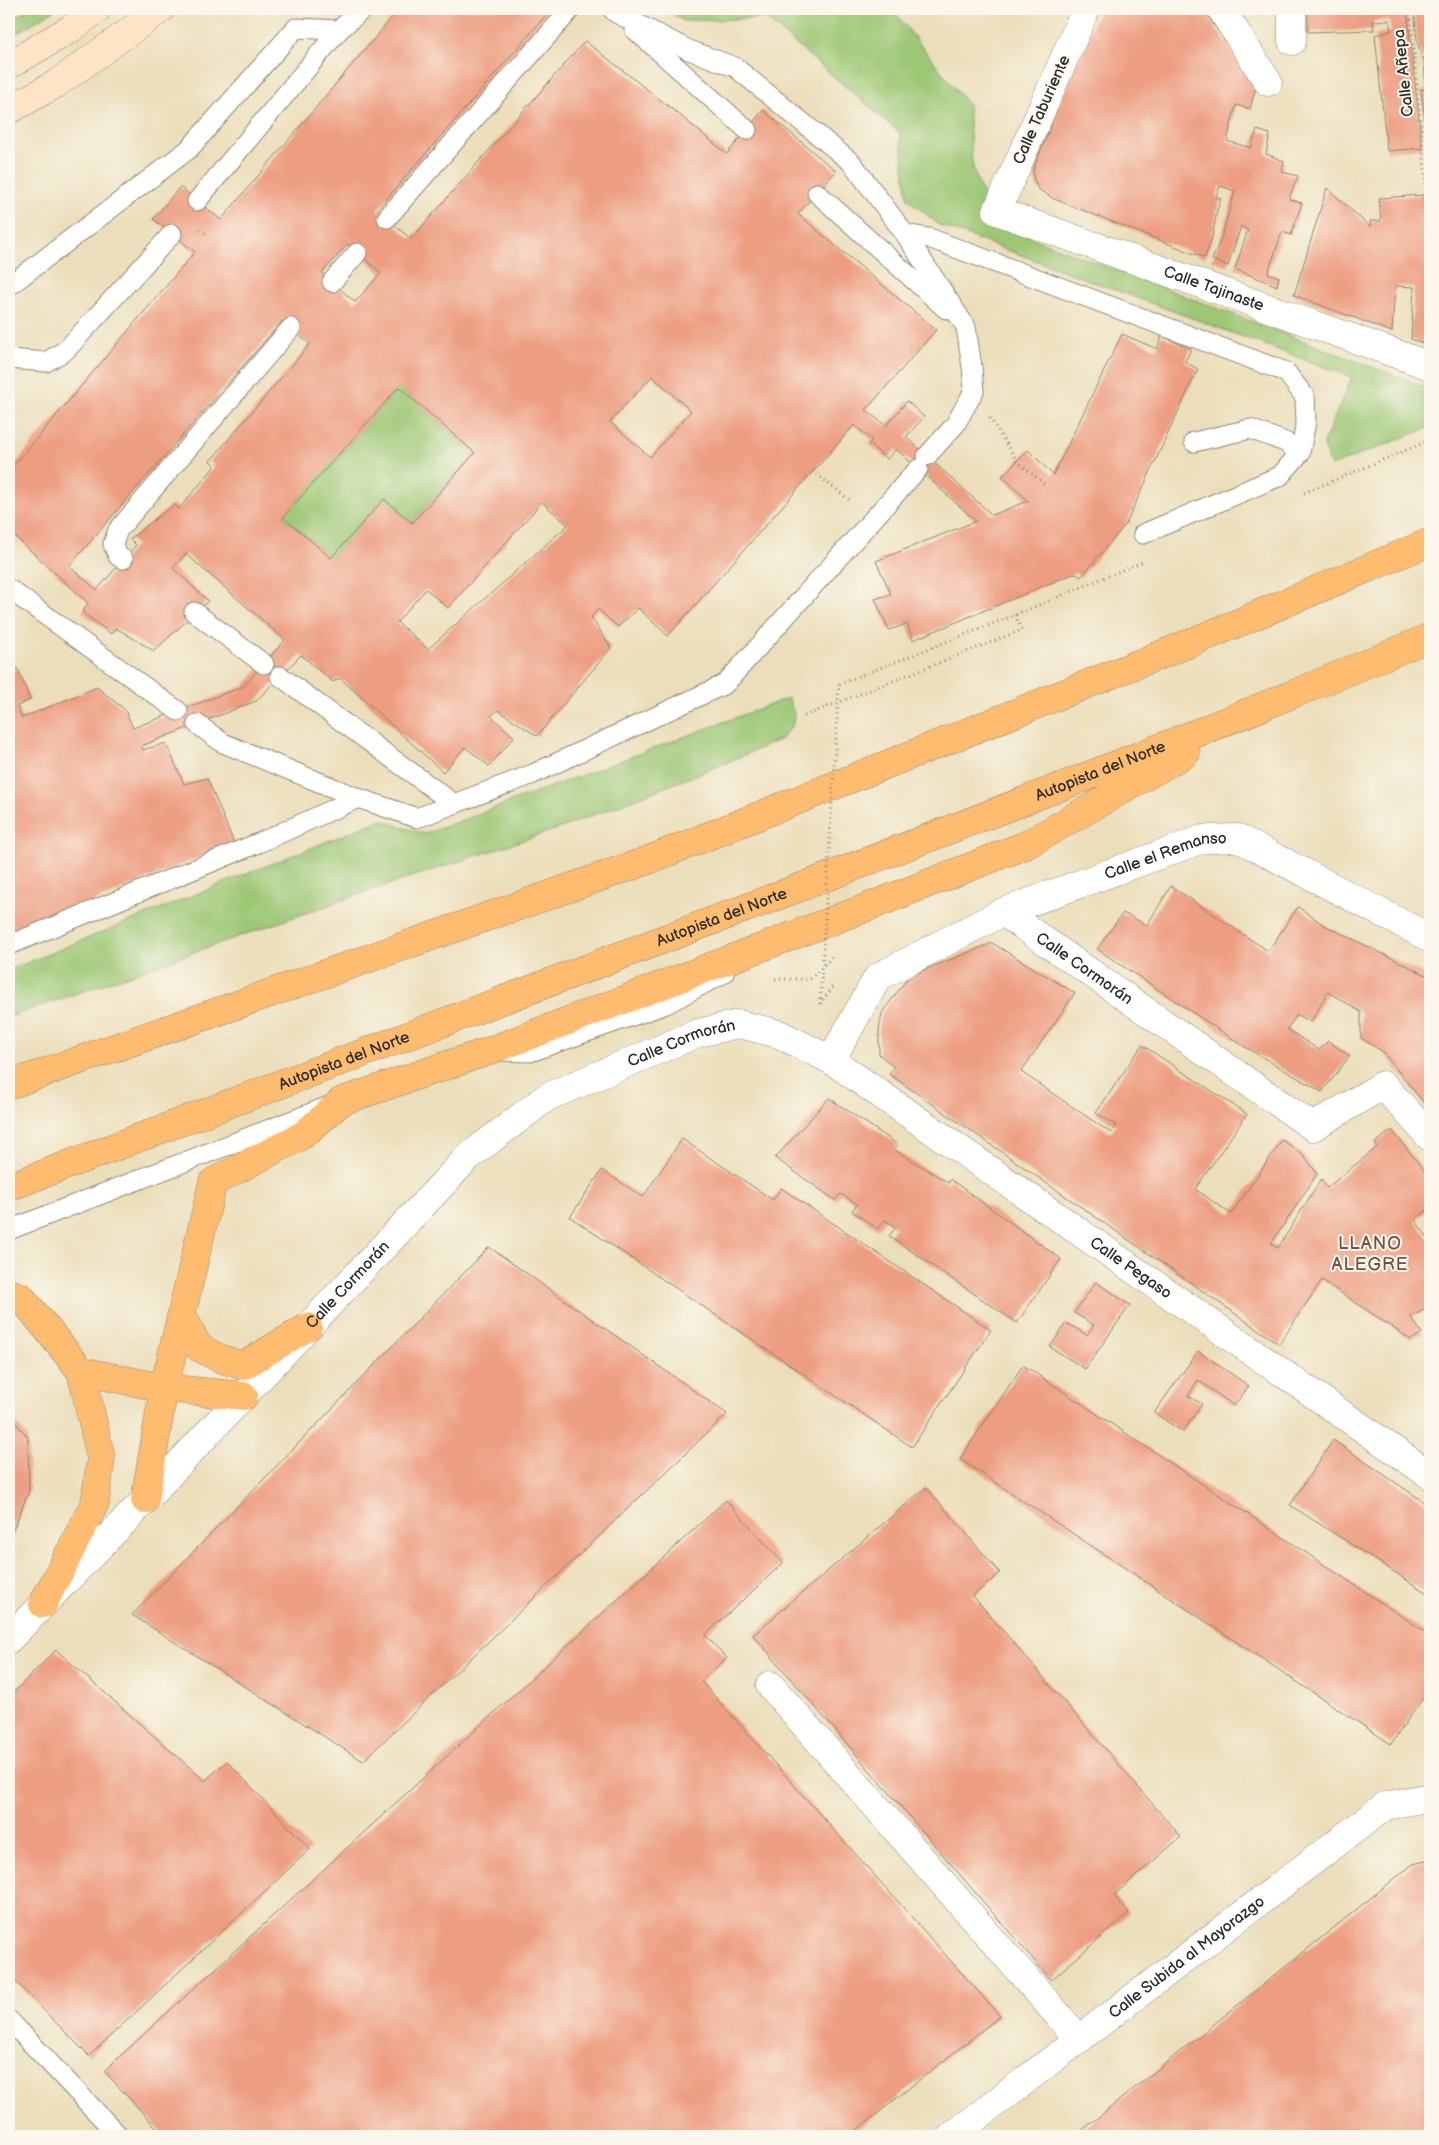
<svg xmlns="http://www.w3.org/2000/svg" width="1439" height="2145" font-family="'Balsamiq Sans',sans-serif">
	<style>
		.green { fill: #9dc774; stroke: #647950 }
		.building { fill: #ed9d80; fill-rule: evenodd }
		.lines { fill: none; stroke-linecap: round; stroke-linejoin: round }
		.lane-casing { stroke: #8b8472; stroke-width: 21 }
		.street-casing { stroke: #8b8472; stroke-width: 29 }
		.secondary-casing { stroke: #8b8472; stroke-width: 29 }
		.highway-casing { stroke: #8b8472; stroke-width: 29 }
		.path { stroke: #8b8472; stroke-width: 3; stroke-dasharray: 1 4; stroke-linecap: butt }
		.lane { stroke: #fff; stroke-width: 19 }
		.street { stroke: #fff; stroke-width: 28 }
		.secondary { stroke: #fee4c6; stroke-width: 28 }
		.highway { stroke: #fdbc70; stroke-width: 28 }
		.path-bridge { stroke: #8b8472; stroke-width: 3; stroke-dasharray: 1 4; stroke-linecap: butt }
		.labels { text-anchor: middle; dominant-baseline: central; stroke-width: 4; stroke-linejoin: round; paint-order: stroke }
		.street-label { font-size: 16px; fill: #2b2b2b; stroke: #fbf7ec }
		.neighbourhood-label { font-size: 18px; letter-spacing: 1px; fill: #6f5349; stroke: #fbf7ec }
	</style>
	<rect width="100%" height="100%" fill="#fbf7ec"/>
	<filter id="ink" filterUnits="userSpaceOnUse"><feTurbulence type="fractalNoise" baseFrequency=".02" numOctaves="2"/><feDisplacementMap in="SourceGraphic" scale="10" xChannelSelector="R" yChannelSelector="G"/><feConvolveMatrix kernelMatrix="1 2 1 2 8 2 1 2 1" color-interpolation-filters="sRGB"/></filter>
	<filter id="wash" filterUnits="userSpaceOnUse"><feTurbulence type="fractalNoise" baseFrequency=".0096" numOctaves="4" result="noise"/><feDisplacementMap in="SourceGraphic" scale="20" xChannelSelector="R" yChannelSelector="G"/><feGaussianBlur stdDeviation="1.12" result="paint"/><feColorMatrix in="noise" values="0 0 0 0 0 0 0 0 0 0 0 0 0 0 0 0 0 1.4 0 .05"/><feComposite in="paint" operator="in"/></filter>
	<g filter="url(#wash)">
		<rect width="100%" height="100%" fill="#ebdeba"/>
		<!-- green -->
		<g class="green">
			<path d="M 28,9 L 56,9 L 9,38 L 9,22 Z"/>
			<path d="M 667,9 L 892,9 L 968,105 L 972,163 L 978,184 L 987,199 L 1034,239 L 1430,389 L 1430,427 L 1331,466 L 1323,444 L 1352,377 L 939,225 L 908,199 L 900,133 L 765,18 L 683,21 Z"/>
			<path d="M 399,387 L 475,453 L 412,523 L 384,499 L 331,558 L 283,517 Z"/>
			<path d="M 788,698 L 794,713 L 793,724 L 781,739 L 726,763 L 563,827 L 354,896 L 9,1017 L 9,970 L 380,820 L 425,834 Z"/>
		</g>
		<g id="blocks">
			<!-- building -->
			<g class="building">
				<path d="M 399,9 L 542,9 L 548,13 L 377,210 L 411,239 L 585,41 L 676,112 L 727,154 L 763,110 L 836,171 L 798,214 L 936,330 L 866,410 L 886,426 L 907,401 L 924,417 L 906,437 L 992,515 L 1028,501 L 1002,476 L 1028,450 L 1053,475 L 1122,334 L 1157,349 L 1162,336 L 1191,349 L 1185,362 L 1198,369 L 1126,524 L 1081,577 L 1075,573 L 913,640 L 907,624 L 889,630 L 875,599 L 891,594 L 876,561 L 976,521 L 896,449 L 887,459 L 869,444 L 872,440 L 854,425 L 668,636 L 638,608 L 618,627 L 598,609 L 591,617 L 611,648 L 537,736 L 498,710 L 491,716 L 514,737 L 489,766 L 465,747 L 443,772 L 340,678 L 333,682 L 301,655 L 256,701 L 141,746 L 143,750 L 166,743 L 184,784 L 207,778 L 234,843 L 9,937 L 9,672 L 18,669 L 30,700 L 17,706 L 22,718 L 97,687 L 125,710 L 133,728 L 244,686 L 285,640 L 186,554 L 173,568 L 208,601 L 154,651 L 116,628 L 111,634 L 82,612 L 88,603 L 9,531 L 9,471 L 195,252 L 153,219 L 180,187 L 221,220 ZM 348,244 L 381,273 L 355,302 L 322,273 ZM 282,321 L 310,344 L 210,461 L 215,466 L 179,509 L 174,504 L 130,539 L 136,545 L 97,590 L 69,566 ZM 652,376 L 691,411 L 650,457 L 610,422 ZM 399,387 L 475,453 L 412,523 L 384,499 L 331,558 L 283,517 ZM 542,502 L 568,525 L 428,649 L 397,622 L 426,589 L 448,608 Z"/>
				<path d="M 1100,9 L 1203,9 L 1256,86 L 1250,109 L 1236,105 L 1227,141 L 1251,148 L 1257,130 L 1270,134 L 1266,154 L 1284,161 L 1282,172 L 1298,176 L 1289,199 L 1302,203 L 1291,235 L 1282,232 L 1268,273 L 1279,277 L 1277,286 L 1235,269 L 1248,230 L 1241,226 L 1228,266 L 1212,260 L 1221,238 L 1235,191 L 1220,186 L 1216,197 L 1221,199 L 1217,210 L 1212,238 L 1205,258 L 1054,199 L 1038,189 L 1034,180 L 1033,170 L 1073,69 Z"/>
				<path d="M 1308,9 L 1407,9 L 1422,148 L 1387,151 L 1375,35 L 1391,31 L 1389,20 L 1373,21 L 1374,30 L 1308,32 Z"/>
				<path d="M 1414,9 L 1430,9 L 1430,163 L 1421,89 L 1426,90 L 1424,58 L 1422,58 L 1417,40 Z"/>
				<path d="M 1327,188 L 1370,227 L 1370,221 L 1381,221 L 1379,198 L 1423,195 L 1430,280 L 1430,346 L 1411,339 L 1414,287 L 1395,286 L 1392,332 L 1294,295 Z"/>
				<path d="M 1171,886 L 1268,951 L 1298,907 L 1324,925 L 1430,977 L 1430,1111 L 1383,1052 L 1361,1038 L 1361,1012 L 1328,992 L 1311,1022 L 1297,1015 L 1287,1029 L 1319,1050 L 1328,1041 L 1350,1056 L 1322,1092 L 1245,1047 L 1097,949 L 1123,913 L 1147,925 Z"/>
				<path d="M 992,943 L 1075,993 L 1021,1072 L 1111,1133 L 1116,1125 L 1096,1113 L 1142,1045 L 1247,1114 L 1195,1189 L 1231,1214 L 1282,1140 L 1304,1155 L 1317,1174 L 1271,1244 L 1278,1248 L 1321,1179 L 1327,1188 L 1377,1147 L 1375,1143 L 1392,1130 L 1430,1178 L 1430,1208 L 1415,1220 L 1430,1241 L 1430,1318 L 1424,1310 L 1411,1317 L 1422,1333 L 1411,1340 L 1322,1280 L 1279,1344 L 889,1074 L 894,1067 L 879,1054 L 879,1029 L 882,1013 L 909,976 Z"/>
				<path d="M 829,1098 L 897,1144 L 895,1150 L 949,1183 L 950,1179 L 1061,1259 L 1017,1323 L 889,1236 L 896,1227 L 885,1220 L 878,1229 L 852,1211 L 857,1204 L 841,1194 L 835,1200 L 775,1158 Z"/>
				<path d="M 682,1139 L 773,1200 L 781,1188 L 991,1330 L 912,1447 L 570,1217 L 602,1170 L 643,1197 Z"/>
				<path d="M 489,1247 L 727,1414 L 363,1761 L 132,1615 Z"/>
				<path d="M 1096,1282 L 1130,1305 L 1085,1369 L 1050,1347 L 1066,1323 L 1087,1335 L 1094,1325 L 1074,1313 Z"/>
				<path d="M 1198,1351 L 1249,1386 L 1234,1406 L 1198,1380 L 1188,1396 L 1202,1404 L 1183,1432 L 1154,1413 Z"/>
				<path d="M 1023,1365 L 1430,1635 L 1430,1703 L 1423,1698 L 1391,1744 L 960,1459 Z"/>
				<path d="M 9,1415 L 28,1437 L 29,1491 L 9,1540 Z"/>
				<path d="M 1333,1440 L 1430,1506 L 1430,1595 L 1290,1505 Z"/>
				<path d="M 926,1487 L 1000,1573 L 973,1596 L 1181,1837 L 1114,1895 L 1129,1913 L 1051,1980 L 753,1635 Z"/>
				<path d="M 726,1500 L 783,1563 L 705,1635 L 727,1658 L 701,1681 L 1000,2016 L 849,2136 L 164,2136 L 104,2071 Z"/>
				<path d="M 56,1650 L 205,1781 L 227,1761 L 310,1849 L 89,2056 L 9,1975 L 9,1697 Z"/>
				<path d="M 1430,1860 L 1430,2136 L 1075,2136 L 1413,1864 Z"/>
			</g>
		</g>
	</g>
	<g filter="url(#ink)">
		<use href="#blocks" fill-opacity="0" stroke="#8b8472" stroke-width="1"/>
		<g class="lines">
			<!-- lane casing -->
			<g class="lane-casing">
				<g id="lane">
					<path d="M 612,9 L 616,13 L 689,50 L 735,67 L 852,163 L 905,234 L 966,327 L 972,367 L 974,391 L 955,425 L 927,456"/>
					<path d="M 634,29 L 747,130"/>
					<path d="M 817,193 L 946,309"/>
					<path d="M 197,201 L 339,30 L 363,9"/>
					<path d="M 387,218 L 571,9"/>
					<path d="M 905,234 L 929,238 L 1286,372 L 1305,397 L 1306,422 L 1300,453 L 1280,476 L 1143,534"/>
					<path d="M 332,282 L 357,253"/>
					<path d="M 9,286 L 189,149 L 296,28 L 339,30"/>
					<path d="M 9,359 L 46,362 L 66,350 L 172,234"/>
					<path d="M 1194,442 L 1250,429 L 1285,442 L 1300,453"/>
					<path d="M 123,559 L 118,556 L 113,544 L 118,530 L 291,328"/>
					<path d="M 9,589 L 178,711"/>
					<path d="M 194,612 L 264,664"/>
					<path d="M 280,676 L 454,804"/>
					<path d="M 197,724 L 223,743 L 358,798 L 417,818 L 533,774 L 725,684 L 918,469"/>
					<path d="M 9,945 L 261,842 L 358,798"/>
					<path d="M 500,1051 L 530,1052 L 666,1004 L 724,973"/>
					<path d="M 9,1230 L 329,1106"/>
					<path d="M 9,2020 L 119,2136"/>
				</g>
			</g>
			<!-- street casing -->
			<g class="street-casing">
				<g id="street">
					<path id="s1" d="M 1086,9 L 997,211 L 1430,366"/>
					<path d="M 1221,9 L 1268,82"/>
					<path d="M 1292,41 L 1292,9"/>
					<path id="s2" d="M 1003,912 L 1313,1127 L 1383,1085 L 1430,1137"/>
					<path id="s3" d="M 831,1060 L 878,977 L 1003,912 L 1203,839 L 1238,838 L 1430,938"/>
					<path id="s4" d="M 9,1639 L 145,1500 L 468,1157 L 547,1097 L 698,1033 L 739,1024 L 779,1034 L 831,1060 L 1430,1475"/>
					<path d="M 770,1685 L 1078,2038"/>
					<path id="s5" d="M 952,2136 L 1385,1806 L 1430,1797"/>
				</g>
			</g>
			<!-- secondary casing -->
			<g class="secondary-casing">
				<g id="secondary">
					<path d="M 9,65 L 72,28 L 97,9"/>
					<path d="M 9,110 L 56,84 L 161,9"/>
				</g>
			</g>
			<!-- highway casing -->
			<g class="highway-casing">
				<g id="highway">
					<path d="M 9,1085 L 646,861 L 1195,641 L 1430,542"/>
					<path id="s6" d="M 9,1187 C 258,1094 506,999 754,905 C 980,818 1207,732 1430,637"/>
					<path d="M 9,1293 L 21,1297 L 81,1371 L 101,1458 L 95,1503 L 43,1604"/>
					<path d="M 182,1314 L 198,1347 L 219,1358 L 243,1366 L 308,1327"/>
					<path d="M 81,1371 L 164,1388 L 244,1396"/>
					<path d="M 145,1500 L 164,1388 L 213,1182 L 303,1135 L 342,1101 L 489,1051 L 873,905 L 1026,845 L 1186,753"/>
				</g>
			</g>
			<!-- path -->
			<g class="path">
				<path d="M 1410,9 L 1430,224"/>
				<path d="M 200,230 L 208,235"/>
				<path d="M 990,418 L 1017,461 L 1044,484"/>
				<path d="M 813,471 L 852,502"/>
				<path d="M 1304,493 L 1430,440"/>
				<path d="M 839,684 L 1015,615 L 1142,562"/>
				<path d="M 804,716 L 1022,630 L 1015,615"/>
				<path d="M 775,979 L 810,979 L 834,955"/>
				<path d="M 820,1004 L 835,984"/>
			</g>
			<!-- lane -->
			<use href="#lane" class="lane"/>
			<!-- street -->
			<use href="#street" class="street"/>
			<!-- secondary -->
			<use href="#secondary" class="secondary"/>
			<!-- highway -->
			<use href="#highway" class="highway"/>
			<!-- path-bridge -->
			<path class="path-bridge" d="M 820,1004 L 839,684"/>
		</g>
	</g>
	<g class="labels">
		<!-- street labels -->
		<g class="street-label">
			<text transform="translate(1404 73) rotate(-96)">Calle Añepa</text>
			<text transform="translate(1042 110) rotate(-66)">Calle Taburiente</text>
			<text stroke="none"><textPath href="#s1" startOffset="451">Calle Tajinaste</textPath></text>
			<text stroke="none"><textPath href="#s6" startOffset="1168">Autopista del Norte</textPath></text>
			<text stroke="none"><textPath href="#s3" startOffset="409">Calle el Remanso</textPath></text>
			<text stroke="none"><textPath href="#s6" startOffset="762">Autopista del Norte</textPath></text>
			<text stroke="none"><textPath href="#s2" startOffset="99">Calle Cormorán</textPath></text>
			<text stroke="none"><textPath href="#s4" startOffset="910">Calle Cormorán</textPath></text>
			<text stroke="none"><textPath href="#s6" startOffset="358">Autopista del Norte</textPath></text>
			<text stroke="none"><textPath href="#s4" startOffset="1435">Calle Pegaso</textPath></text>
			<text stroke="none"><textPath href="#s4" startOffset="490">Calle Cormorán</textPath></text>
			<text stroke="none"><textPath href="#s5" startOffset="295">Calle Subida al Mayorazgo</textPath></text>
		</g>
		<!-- neighbourhood labels -->
		<g class="neighbourhood-label">
			<text x="1370" y="1243">LLANO<tspan x="1370" dy="21">ALEGRE</tspan></text>
		</g>
	</g>
	<!-- margin -->
	<rect width="1439" height="2145" fill="none" stroke="#fbf7ec" stroke-width="30"/>
</svg>
